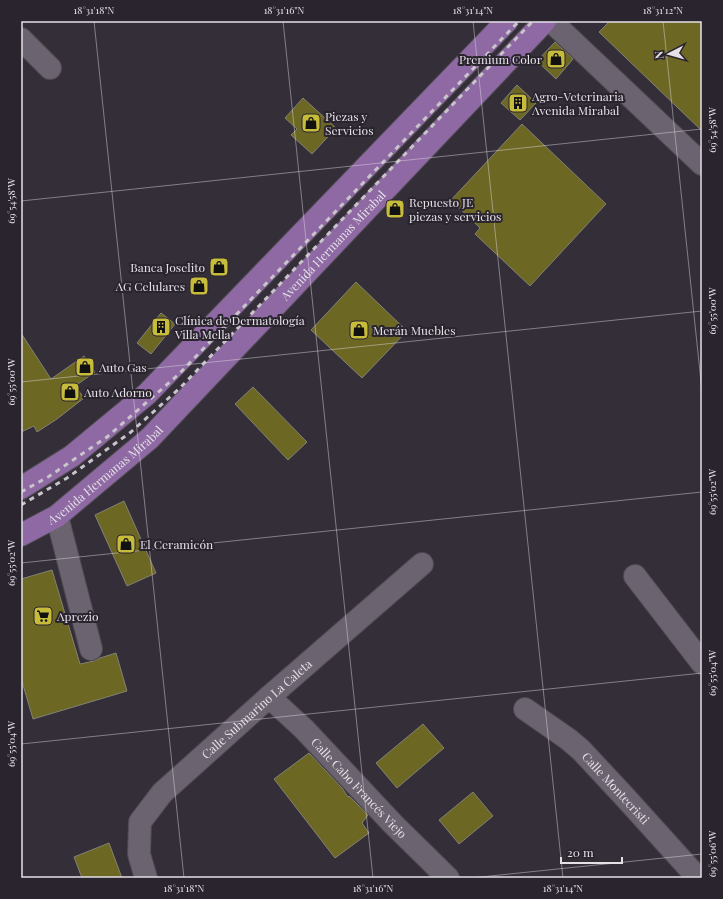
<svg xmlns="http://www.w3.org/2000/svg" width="723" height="899" font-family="'Playfair Display',serif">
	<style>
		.building { fill: #6d6724; stroke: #838274 }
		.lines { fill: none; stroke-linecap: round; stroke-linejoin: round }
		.minor-casing { stroke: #504b53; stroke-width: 24 }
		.major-casing { stroke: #504b53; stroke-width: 24 }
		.minor { stroke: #6b636f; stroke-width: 22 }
		.major { stroke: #8e69a3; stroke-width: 22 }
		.rail { stroke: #c9c4cb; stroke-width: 3; stroke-dasharray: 5 5; stroke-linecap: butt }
		.ticks { fill: none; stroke: #e5e1e7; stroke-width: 1; stroke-opacity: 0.45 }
		.labels { text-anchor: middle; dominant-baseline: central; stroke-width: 4; stroke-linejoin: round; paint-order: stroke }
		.poi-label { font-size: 12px; fill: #e5e1e7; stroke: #2a242e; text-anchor: start }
		.street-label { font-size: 12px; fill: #e5e1e7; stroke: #2a242e }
		.neatline { fill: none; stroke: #e5e1e7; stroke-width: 1.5 }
		.ticks-label { font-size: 10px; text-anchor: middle; fill: #e5e1e7 }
	</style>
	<rect width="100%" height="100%" fill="#342e38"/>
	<!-- building -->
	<g class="building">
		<path d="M 610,21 L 702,21 L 702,131 L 599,32 Z"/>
		<path d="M 555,42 L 573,59 L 556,79 L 537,61 Z"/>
		<path d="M 517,85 L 536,103 L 520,120 L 501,103 Z"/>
		<path d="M 303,98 L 336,128 L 312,154 L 291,135 L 297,129 L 285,118 Z"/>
		<path d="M 522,124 L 606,204 L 530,286 L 475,234 L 480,228 L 451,200 Z"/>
		<path d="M 356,282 L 407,331 L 362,378 L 311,330 Z"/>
		<path d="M 161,313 L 175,324 L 151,354 L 137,343 Z"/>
		<path d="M 21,333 L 51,379 L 84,356 L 95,372 L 75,386 L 84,398 L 57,419 L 37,432 L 34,426 L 21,432 Z"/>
		<path d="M 253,387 L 307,442 L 288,460 L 235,404 Z"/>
		<path d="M 124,501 L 156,573 L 127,586 L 95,515 Z"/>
		<path d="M 52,570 L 80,664 L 94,661 L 100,658 L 116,653 L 127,691 L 33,719 L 21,678 L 21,579 Z"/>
		<path d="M 423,724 L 444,748 L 397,788 L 376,763 Z"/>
		<path d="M 309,753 L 342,788 L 348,797 L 349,796 L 368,815 L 362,823 L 369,833 L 335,858 L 274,779 Z"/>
		<path d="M 473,792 L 493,816 L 459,844 L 439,820 Z"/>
		<path d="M 109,843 L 122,878 L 82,878 L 74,857 Z"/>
	</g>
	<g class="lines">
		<!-- minor casing -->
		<g class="minor-casing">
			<g id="minor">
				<path d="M 551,21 L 702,164"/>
				<path d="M 21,39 L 50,68"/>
				<path d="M 57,516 L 91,649"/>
				<path d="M 635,576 L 702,663"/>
				<path id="s1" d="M 269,697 L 304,729 L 393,824 L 448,878"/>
				<path id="s2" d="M 525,709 L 568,739 L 581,750 L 623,795 L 698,878"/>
				<path id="s3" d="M 146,878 L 139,854 L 140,822 L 162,793 L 269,697 L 422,564"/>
			</g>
		</g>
		<!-- major casing -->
		<g class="major-casing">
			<g id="major">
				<path d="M 21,488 L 72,456 L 147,394 L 507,21"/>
				<path id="s4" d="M 21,535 L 57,516 L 150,438 L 545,21"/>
			</g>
		</g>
		<!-- minor -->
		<use href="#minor" class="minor"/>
		<!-- major -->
		<use href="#major" class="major"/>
		<!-- rail -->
		<g class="rail">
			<path d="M 21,492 L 48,477 L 107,437 L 179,374 L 519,21"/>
			<path d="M 21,505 L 67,478 L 131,432 L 181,387 L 533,21"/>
		</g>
	</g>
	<!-- ticks -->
	<path class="ticks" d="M 94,21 L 184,878M 283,21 L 373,878M 473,21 L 563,878M 663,21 L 702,391M 21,201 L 702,129M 21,382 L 702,311M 21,563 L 702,492M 21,744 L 702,673M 471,878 L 702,854"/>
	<!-- icons -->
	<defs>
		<g id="shop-square" transform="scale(1)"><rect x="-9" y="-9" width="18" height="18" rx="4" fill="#c7bb3c" stroke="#2a242e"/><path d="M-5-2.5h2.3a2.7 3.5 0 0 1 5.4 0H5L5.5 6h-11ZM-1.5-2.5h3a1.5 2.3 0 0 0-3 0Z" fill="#111"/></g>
		<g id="building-square" transform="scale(1)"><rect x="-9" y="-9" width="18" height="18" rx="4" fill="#c7bb3c" stroke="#2a242e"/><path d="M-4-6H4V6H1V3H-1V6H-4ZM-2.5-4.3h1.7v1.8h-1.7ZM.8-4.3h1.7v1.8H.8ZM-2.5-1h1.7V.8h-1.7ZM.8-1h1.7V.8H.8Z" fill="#111"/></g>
		<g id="supermarket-square" transform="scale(1)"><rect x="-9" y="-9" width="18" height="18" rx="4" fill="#c7bb3c" stroke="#2a242e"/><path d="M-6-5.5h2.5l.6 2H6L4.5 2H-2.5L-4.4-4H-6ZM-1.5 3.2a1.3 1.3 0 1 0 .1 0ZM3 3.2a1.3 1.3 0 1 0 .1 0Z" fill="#111"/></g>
	</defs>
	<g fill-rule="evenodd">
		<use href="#shop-square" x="556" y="59"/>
		<use href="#building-square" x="518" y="103"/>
		<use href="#shop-square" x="311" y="123"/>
		<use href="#shop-square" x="395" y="209"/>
		<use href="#shop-square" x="219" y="267"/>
		<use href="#shop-square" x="199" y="286"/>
		<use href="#building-square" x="161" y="327"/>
		<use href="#shop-square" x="359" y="330"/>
		<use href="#shop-square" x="85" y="367"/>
		<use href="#shop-square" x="70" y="392"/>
		<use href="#shop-square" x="126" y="544"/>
		<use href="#supermarket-square" x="43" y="616"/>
	</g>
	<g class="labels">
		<!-- poi labels -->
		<g class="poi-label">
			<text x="542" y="59" text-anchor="end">Premium Color</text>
			<text x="532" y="96">Agro-Veterinaria<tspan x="532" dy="14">Avenida Mirabal</tspan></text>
			<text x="325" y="116">Piezas y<tspan x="325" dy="14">Servicios</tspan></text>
			<text x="409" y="202">Repuesto JE<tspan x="409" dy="14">piezas y servicios</tspan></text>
			<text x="205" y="267" text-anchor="end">Banca Joselito</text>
			<text x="185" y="286" text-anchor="end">AG Celulares</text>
			<text x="175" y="320">Clínica de Dermatología<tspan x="175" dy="14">Villa Mella</tspan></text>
			<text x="373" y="330">Merán Muebles</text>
			<text x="99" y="367">Auto Gas</text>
			<text x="84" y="392">Auto Adorno</text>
			<text x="140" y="544">El Ceramicón</text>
			<text x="57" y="616">Aprezio</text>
		</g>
		<!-- street labels -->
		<g class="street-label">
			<text stroke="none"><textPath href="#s4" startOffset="428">Avenida Hermanas Mirabal</textPath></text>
			<text stroke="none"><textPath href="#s4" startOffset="104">Avenida Hermanas Mirabal</textPath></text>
			<text stroke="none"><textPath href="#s3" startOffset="220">Calle Submarino La Caleta</textPath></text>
			<text stroke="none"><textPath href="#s1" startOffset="128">Calle Cabo Francés Viejo</textPath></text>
			<text stroke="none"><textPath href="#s2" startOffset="121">Calle Montecristi</textPath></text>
		</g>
	</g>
	<!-- border -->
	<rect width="723" height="899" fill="none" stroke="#2a242e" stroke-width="44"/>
	<!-- north arrow -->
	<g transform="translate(669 54) rotate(264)" stroke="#2a242e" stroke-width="3" paint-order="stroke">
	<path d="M0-3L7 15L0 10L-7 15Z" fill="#e5e1e7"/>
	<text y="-6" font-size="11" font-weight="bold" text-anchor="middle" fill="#e5e1e7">N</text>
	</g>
	<!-- scale -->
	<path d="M561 857v6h61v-6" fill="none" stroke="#e5e1e7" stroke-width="2"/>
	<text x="567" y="857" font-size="12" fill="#e5e1e7" stroke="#2a242e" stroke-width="3" paint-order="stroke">20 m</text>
	<rect x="22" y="22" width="679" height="855" class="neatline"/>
	<g class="ticks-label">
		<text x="94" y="14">18°31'18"N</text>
		<text x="284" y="14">18°31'16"N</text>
		<text x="473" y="14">18°31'14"N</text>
		<text x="663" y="14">18°31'12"N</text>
		<text transform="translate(712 130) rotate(-90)" y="4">69°54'58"W</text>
		<text transform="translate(11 201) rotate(-90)" y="4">69°54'58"W</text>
		<text transform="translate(712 311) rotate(-90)" y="4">69°55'00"W</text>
		<text transform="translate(11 382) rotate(-90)" y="4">69°55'00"W</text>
		<text transform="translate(712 492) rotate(-90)" y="4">69°55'02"W</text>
		<text transform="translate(11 563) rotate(-90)" y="4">69°55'02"W</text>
		<text transform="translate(712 673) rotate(-90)" y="4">69°55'04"W</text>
		<text transform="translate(11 744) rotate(-90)" y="4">69°55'04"W</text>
		<text transform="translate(712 854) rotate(-90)" y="4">69°55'06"W</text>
		<text x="184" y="892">18°31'18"N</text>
		<text x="373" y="892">18°31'16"N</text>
		<text x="563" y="892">18°31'14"N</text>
	</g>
</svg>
